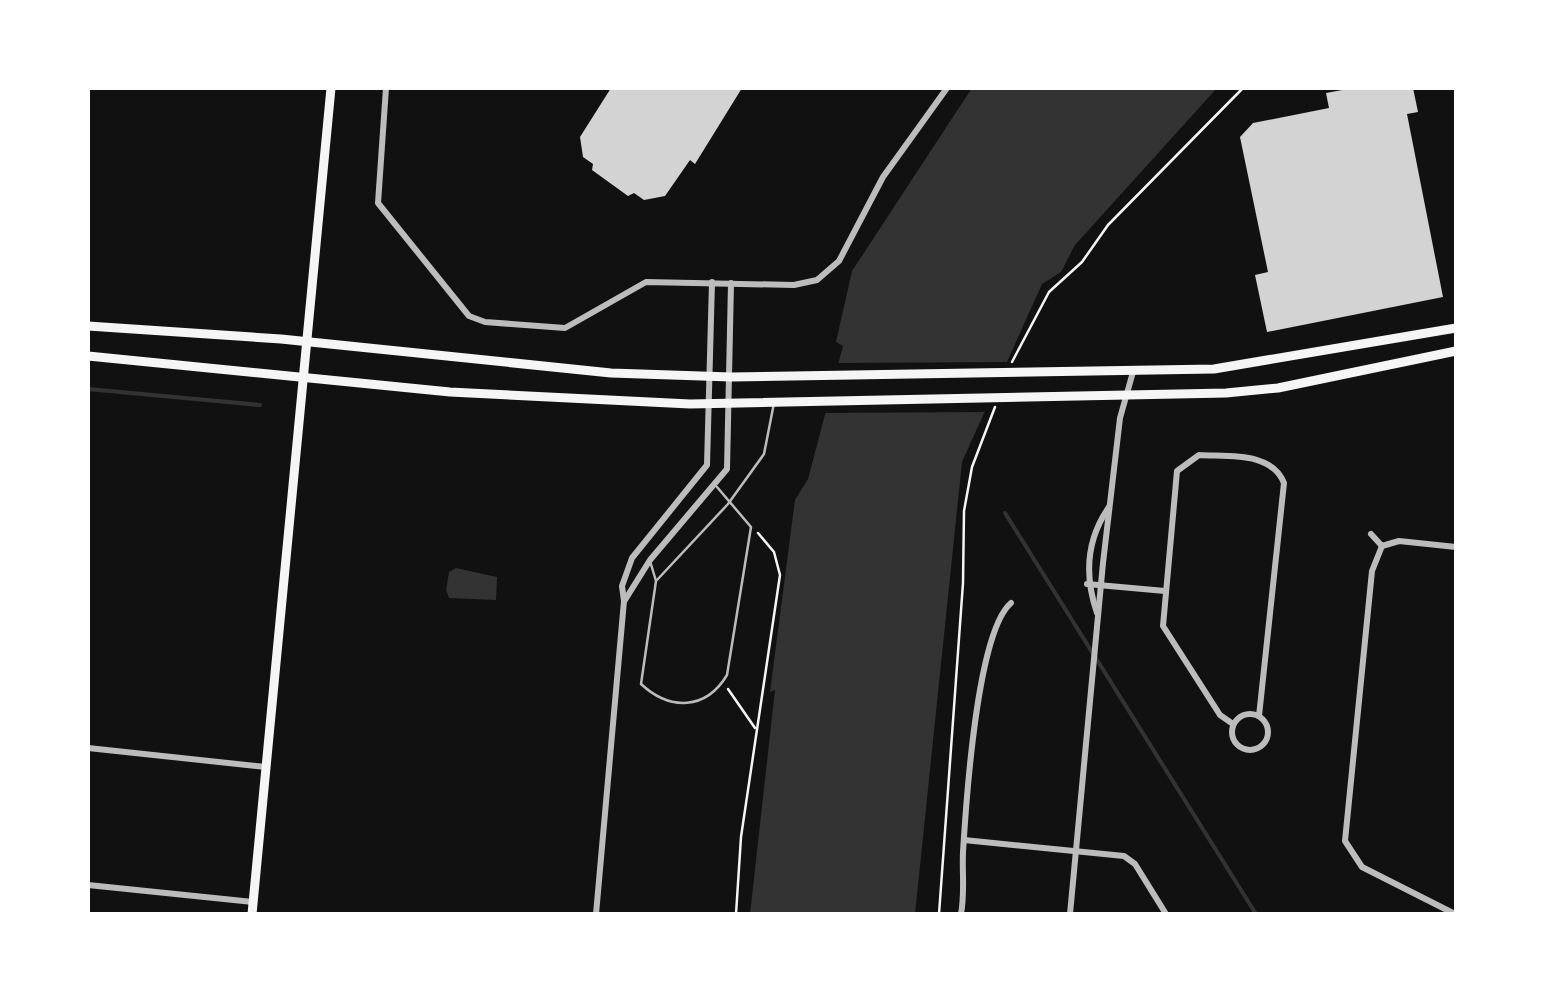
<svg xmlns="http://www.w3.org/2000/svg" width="1544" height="1002" font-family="Rubik,sans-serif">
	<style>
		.water { fill: #333 }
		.pier { fill: #111 }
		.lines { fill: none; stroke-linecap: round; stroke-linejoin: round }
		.stream { stroke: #333; stroke-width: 4 }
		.building { fill: #d3d3d3 }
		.path { stroke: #f5f5f5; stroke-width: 2.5 }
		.service { stroke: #bcbcbc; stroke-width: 2.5 }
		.minor { stroke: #bcbcbc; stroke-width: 6 }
		.secondary { stroke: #f5f5f5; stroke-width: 9 }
	</style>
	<rect width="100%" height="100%" fill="#111"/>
	<!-- water -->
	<g class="water">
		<path d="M 972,88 L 1217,88 L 1075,245 L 1061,272 L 1042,284 L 962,462 L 915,914 L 750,914 L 775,690 L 770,692 L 795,500 L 808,479 L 843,346 L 836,342 L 852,271 Z"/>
		<path d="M 456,568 L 497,577 L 496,600 L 449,598 L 446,590 L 449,572 Z"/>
	</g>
	<!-- pier -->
	<path class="pier" d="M 1012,362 L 990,412 L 819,413 L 833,363 Z"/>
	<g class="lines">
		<!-- stream -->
		<g class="stream">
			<path d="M 88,389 L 260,405"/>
			<path d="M 1005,513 L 1256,914"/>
		</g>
	</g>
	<!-- building -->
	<g class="building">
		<path d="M 611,88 L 742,88 L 695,164 L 690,160 L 665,196 L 644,200 L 634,193 L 628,196 L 592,170 L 593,164 L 583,157 L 580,137 Z"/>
		<path d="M 1353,88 L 1413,88 L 1418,112 L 1407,114 L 1443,297 L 1267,332 L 1255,275 L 1268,272 L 1240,137 L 1253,123 L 1329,108 L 1326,93 Z"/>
	</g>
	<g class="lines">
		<!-- path -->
		<g class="path">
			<path d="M 1012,362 L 1049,292 L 1082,262 L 1108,225 L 1243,88"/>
			<path d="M 728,689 L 755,728"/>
			<path d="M 736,914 L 741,837 L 780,575 L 774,552 L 758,533"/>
			<path d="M 939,914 L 963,583 L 964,511 L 972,467 L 995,407"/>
		</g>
		<!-- service -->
		<g class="service">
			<path d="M 650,561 L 656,581 L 641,684 C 670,711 706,710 727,675 L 751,527 L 717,487"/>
			<path d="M 657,580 L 728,504 L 764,454 L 774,403"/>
		</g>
		<!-- minor -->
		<g class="minor">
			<path d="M 386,88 L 378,203 L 469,316 L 485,322 L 565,328 L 646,282 L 794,285 L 817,280 L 839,261 L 883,177 L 947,88"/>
			<path d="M 1371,534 L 1382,546 L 1399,541 L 1456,547"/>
			<path d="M 1382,546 L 1372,571 L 1345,841 L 1362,867 L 1455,914"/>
			<path d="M 1087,584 L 1165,591"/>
			<path d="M 625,600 L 650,560 L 727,469 L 731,283"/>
			<path d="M 1097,613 C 1084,575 1086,540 1109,507"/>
			<circle cx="1250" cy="732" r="18"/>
			<path d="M 1233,724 L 1220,715 L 1163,626 L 1177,471 L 1199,455 C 1228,457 1271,451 1284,483 L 1259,716"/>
			<path d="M 88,748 L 266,767"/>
			<path d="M 964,840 L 1124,856 L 1135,864 L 1166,914"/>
			<path d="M 88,885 L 253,902"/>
			<path d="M 596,914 L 624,601 L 622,586 L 632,558 L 707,465 L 712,282"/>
			<path d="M 961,914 C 965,893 962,874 963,852 C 966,803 977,632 1011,603"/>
			<path d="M 1070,914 L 1103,563 L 1120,418 L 1133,372"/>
		</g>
		<!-- secondary -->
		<g class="secondary">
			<path d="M 88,326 L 281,339 L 611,373 L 731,377 L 1214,369 L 1456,328"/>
			<path d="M 88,356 L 450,392 L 690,404 L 1226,393 L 1278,388 L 1456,351"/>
			<path d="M 252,914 L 331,88"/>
		</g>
	</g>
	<!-- border -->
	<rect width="1544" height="1002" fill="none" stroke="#ffffff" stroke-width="180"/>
</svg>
